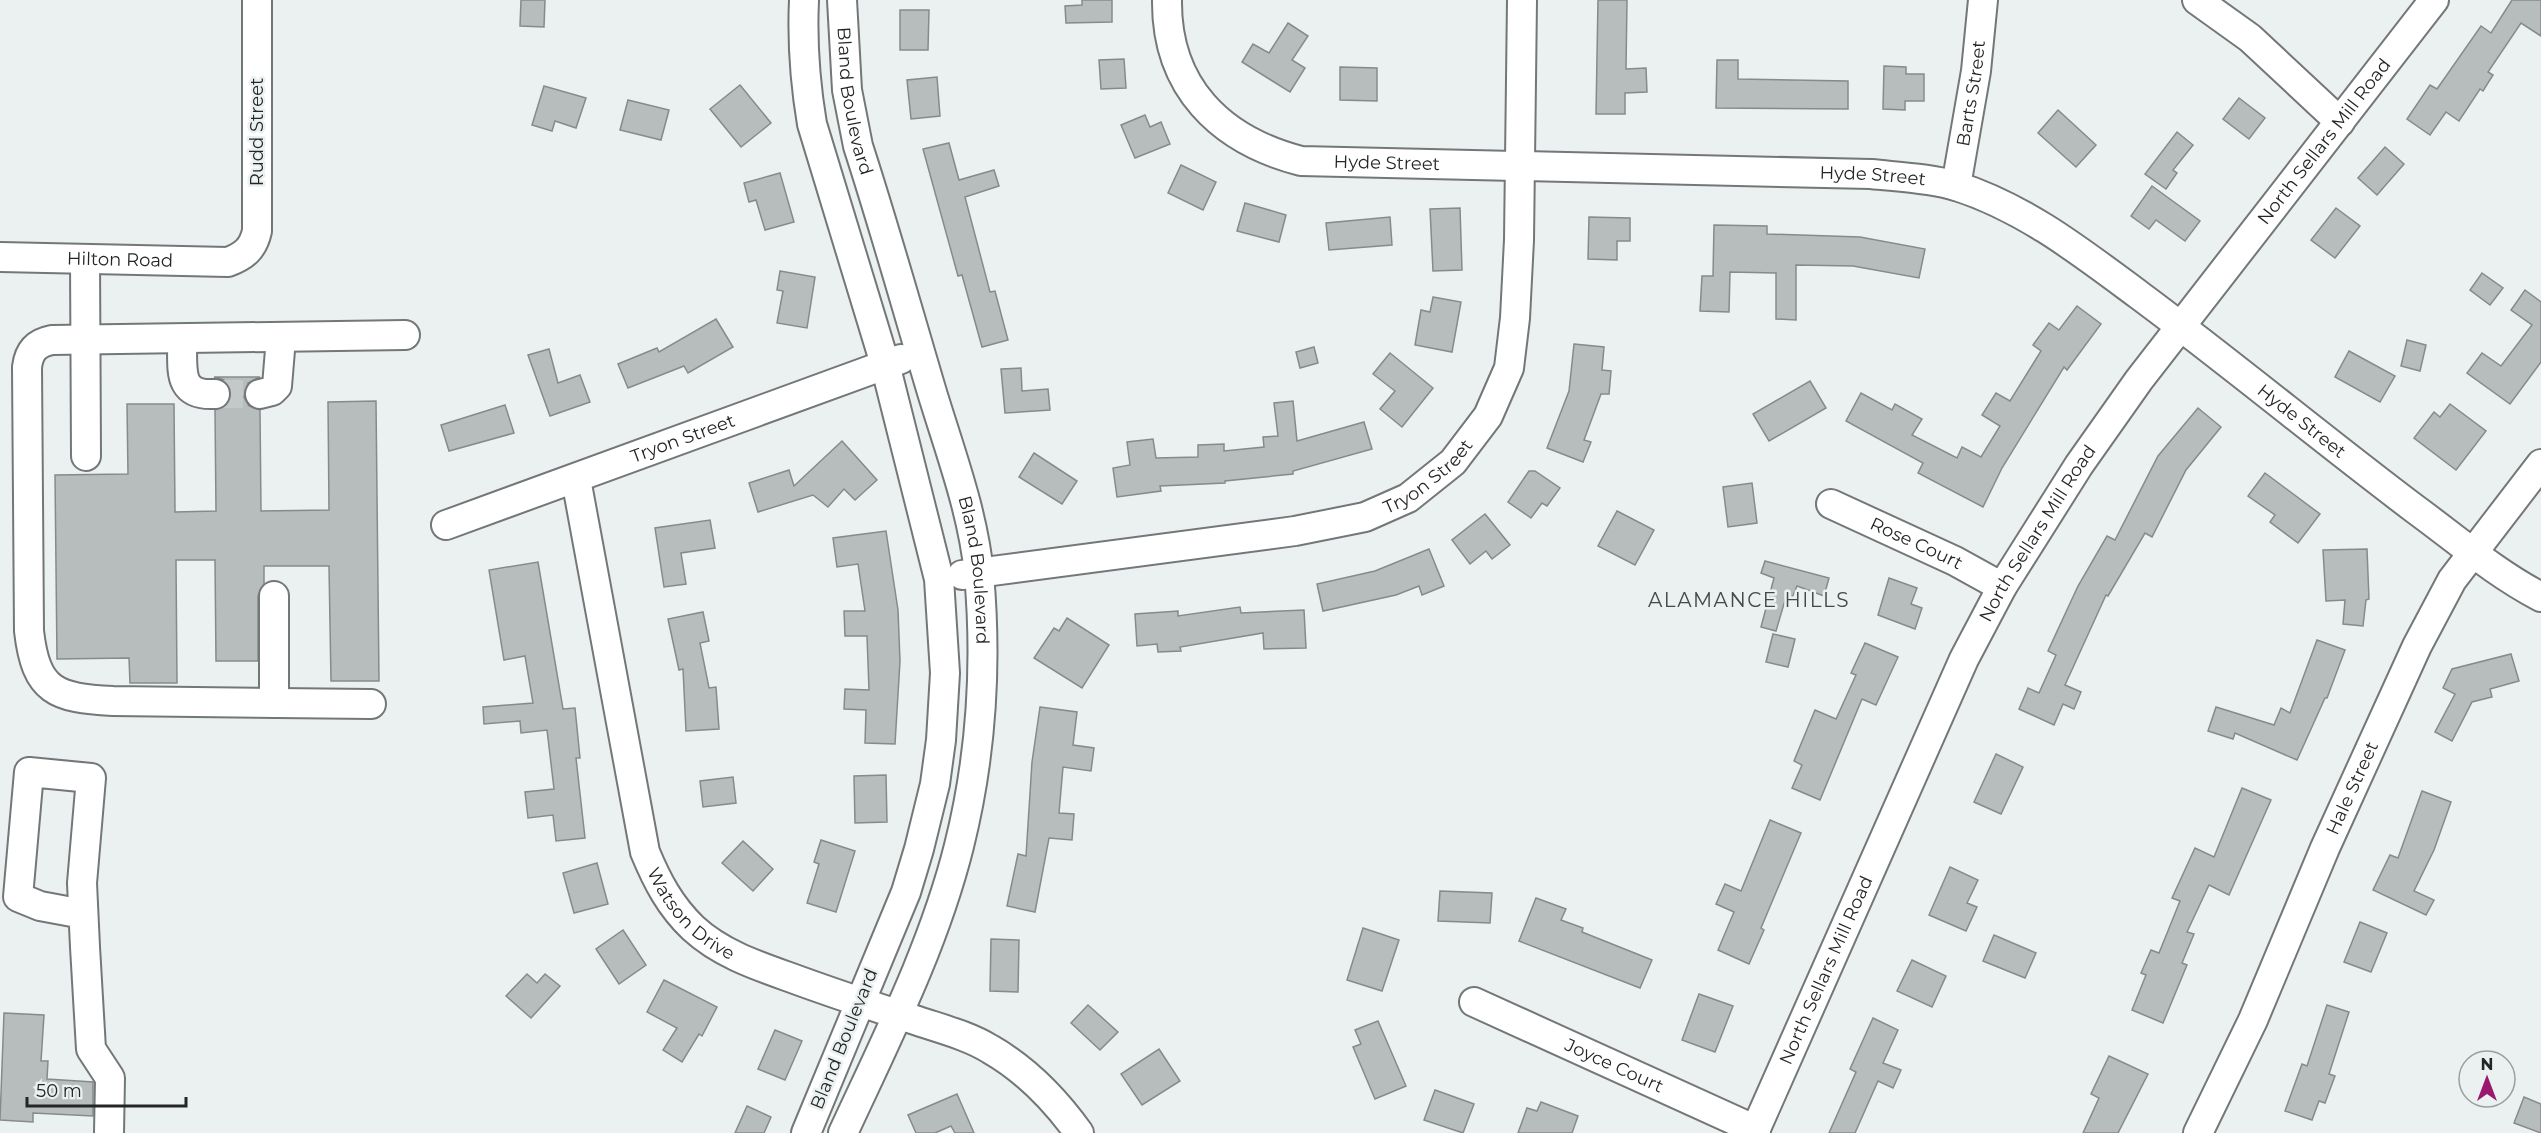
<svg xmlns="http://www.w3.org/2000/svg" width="2541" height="1133" font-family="Montserrat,sans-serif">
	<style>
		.building { fill: #b7bcbc; stroke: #868a8a; stroke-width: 1.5 }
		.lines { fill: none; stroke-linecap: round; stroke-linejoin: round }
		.minor-tunnel { stroke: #c3c8c8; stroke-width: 28; stroke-dasharray: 28 14; stroke-linecap: butt }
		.minor-casing { stroke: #737778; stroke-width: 32 }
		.minor { stroke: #fff; stroke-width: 28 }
		.labels { text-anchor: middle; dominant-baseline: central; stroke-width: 5; stroke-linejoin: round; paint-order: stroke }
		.street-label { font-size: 18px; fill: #242626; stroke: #ebf0f0 }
		.neighbourhood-label { font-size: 20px; letter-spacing: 1.5px; fill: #444848; stroke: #ebf0f0 }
	</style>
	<rect width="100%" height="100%" fill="#ebf0f0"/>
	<!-- building -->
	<g class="building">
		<path d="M 521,0 L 545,0 L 544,27 L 520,26 Z"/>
		<path d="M 1082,0 L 1112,0 L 1112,22 L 1066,23 L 1065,6 L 1082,5 Z"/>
		<path d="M 1598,0 L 1627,0 L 1626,69 L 1646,68 L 1647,92 L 1625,93 L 1625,114 L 1596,114 Z"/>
		<path d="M 2512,0 L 2541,0 L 2541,36 L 2521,23 L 2488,72 L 2493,75 L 2483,91 L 2480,89 L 2459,121 L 2446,112 L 2430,135 L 2407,119 L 2430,85 L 2437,89 L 2481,26 L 2491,33 Z"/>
		<path d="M 900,10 L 929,10 L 928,50 L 900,50 Z"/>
		<path d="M 1288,23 L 1308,36 L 1292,60 L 1305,68 L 1290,92 L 1242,62 L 1253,44 L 1269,53 Z"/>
		<path d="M 1124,59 L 1126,88 L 1101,89 L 1099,60 Z"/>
		<path d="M 1717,60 L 1738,60 L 1738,79 L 1848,81 L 1848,109 L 1716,108 Z"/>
		<path d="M 1884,66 L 1906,67 L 1906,74 L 1924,74 L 1924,101 L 1905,101 L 1905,110 L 1883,109 Z"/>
		<path d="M 1340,67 L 1377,68 L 1377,101 L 1340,100 Z"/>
		<path d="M 937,77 L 940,116 L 911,119 L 907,80 Z"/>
		<path d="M 740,85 L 771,123 L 741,147 L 710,109 Z"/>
		<path d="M 544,86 L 586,98 L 576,128 L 555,121 L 552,131 L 532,125 Z"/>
		<path d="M 2239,98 L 2265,118 L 2249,139 L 2223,119 Z"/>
		<path d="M 628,100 L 669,110 L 661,140 L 620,130 Z"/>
		<path d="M 2058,110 L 2096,145 L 2076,167 L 2038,133 Z"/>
		<path d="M 1145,115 L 1150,127 L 1161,122 L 1170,144 L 1135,158 L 1121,125 Z"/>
		<path d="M 2177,132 L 2193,145 L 2173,170 L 2177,173 L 2166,189 L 2145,174 Z"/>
		<path d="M 949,143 L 959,180 L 994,170 L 999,186 L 965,197 L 990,292 L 995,291 L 1008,340 L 982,347 L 962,275 L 958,276 L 923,149 Z"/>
		<path d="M 2385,147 L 2404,164 L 2377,195 L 2358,178 Z"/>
		<path d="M 1181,165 L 1216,182 L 1203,210 L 1168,193 Z"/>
		<path d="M 780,173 L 794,222 L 765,230 L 756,200 L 749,202 L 744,183 Z"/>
		<path d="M 2152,186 L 2200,221 L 2185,241 L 2156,220 L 2149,229 L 2131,216 Z"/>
		<path d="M 1245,203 L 1286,215 L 1279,242 L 1237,231 Z"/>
		<path d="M 1460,208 L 1462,270 L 1433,271 L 1430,209 Z"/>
		<path d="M 2336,208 L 2360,226 L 2335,258 L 2311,240 Z"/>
		<path d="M 1390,217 L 1392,245 L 1329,250 L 1326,223 Z"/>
		<path d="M 1589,217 L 1630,218 L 1630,241 L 1617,241 L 1617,260 L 1588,259 Z"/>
		<path d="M 1714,225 L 1767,226 L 1767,234 L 1860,237 L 1925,249 L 1919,278 L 1853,266 L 1796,265 L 1796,320 L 1776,319 L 1776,273 L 1730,272 L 1729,312 L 1700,311 L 1702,276 L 1713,276 Z"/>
		<path d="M 780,271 L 815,277 L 807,328 L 777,323 L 783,291 L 777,290 Z"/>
		<path d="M 2482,273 L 2503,288 L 2490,305 L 2470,290 Z"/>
		<path d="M 2525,290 L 2541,302 L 2541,362 L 2510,404 L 2467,373 L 2482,353 L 2501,366 L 2532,325 L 2511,310 Z"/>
		<path d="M 1433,297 L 1461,302 L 1452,352 L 1415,345 L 1421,310 L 1430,312 Z"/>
		<path d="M 2077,306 L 2101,324 L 2067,370 L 2064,367 L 2002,468 L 1983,507 L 1918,473 L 1923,463 L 1846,421 L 1861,393 L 1892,410 L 1895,404 L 1922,419 L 1912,435 L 1957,458 L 1962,447 L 1981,457 L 2000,426 L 1982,415 L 1996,393 L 2010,401 L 2041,351 L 2033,345 L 2049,323 L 2059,330 Z"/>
		<path d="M 716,319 L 733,347 L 688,373 L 684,366 L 628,388 L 618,364 L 657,348 L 659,352 Z"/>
		<path d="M 2407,340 L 2426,345 L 2420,371 L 2401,366 Z"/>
		<path d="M 1574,344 L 1604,347 L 1602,370 L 1611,371 L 1609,394 L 1601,394 L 1584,440 L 1591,442 L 1583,462 L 1547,448 L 1569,391 Z"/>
		<path d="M 1314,347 L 1318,363 L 1300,368 L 1296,352 Z"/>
		<path d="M 549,349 L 558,383 L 580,375 L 590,402 L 550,416 L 528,355 Z"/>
		<path d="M 2349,351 L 2395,376 L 2380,402 L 2335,377 Z"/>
		<path d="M 1390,353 L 1433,388 L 1402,427 L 1380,409 L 1395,391 L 1373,374 Z"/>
		<path d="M 1021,368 L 1022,391 L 1048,389 L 1050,410 L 1005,413 L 1001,369 Z"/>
		<path d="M 214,377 L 260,377 L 248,383 L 244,397 L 249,406 L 260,410 L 261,511 L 329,510 L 328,402 L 376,401 L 379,681 L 331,681 L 329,566 L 264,566 L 264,584 L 258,596 L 258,661 L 216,661 L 215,560 L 176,560 L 177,683 L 130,683 L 129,658 L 57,659 L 55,475 L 128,474 L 127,404 L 174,404 L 175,512 L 216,511 L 215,410 L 229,403 L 231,394 L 224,380 Z"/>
		<path d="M 1810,381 L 1826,408 L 1769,441 L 1753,414 Z"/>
		<path d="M 1293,401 L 1297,441 L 1364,422 L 1372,449 L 1293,471 L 1293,474 L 1225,481 L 1225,483 L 1160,486 L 1161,491 L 1117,497 L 1113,468 L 1130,465 L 1127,442 L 1153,439 L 1156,458 L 1198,457 L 1198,445 L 1224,444 L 1224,451 L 1264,447 L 1263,437 L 1278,436 L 1274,403 Z"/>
		<path d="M 2450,404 L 2486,431 L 2456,470 L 2414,438 L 2434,412 L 2440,417 Z"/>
		<path d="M 505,405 L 514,433 L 449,451 L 441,425 Z"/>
		<path d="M 2198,408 L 2221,427 L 2186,470 L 2152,537 L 2145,533 L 2108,596 L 2106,595 L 2065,685 L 2081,692 L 2074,709 L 2063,704 L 2054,725 L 2019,709 L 2028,688 L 2039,693 L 2056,655 L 2048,651 L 2078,586 L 2107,536 L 2115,540 L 2158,456 Z"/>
		<path d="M 842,441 L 877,480 L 855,500 L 844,489 L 828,507 L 813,495 L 758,512 L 749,483 L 789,470 L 794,486 Z"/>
		<path d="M 1034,453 L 1077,481 L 1062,504 L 1019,477 Z"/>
		<path d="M 1529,471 L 1535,471 L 1560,488 L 1547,506 L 1542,503 L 1531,518 L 1508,502 Z"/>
		<path d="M 2265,473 L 2320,514 L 2298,543 L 2270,522 L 2275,515 L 2248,496 Z"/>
		<path d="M 1752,483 L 1757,523 L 1728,527 L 1723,487 Z"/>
		<path d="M 1617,511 L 1654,530 L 1635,565 L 1598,546 Z"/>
		<path d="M 1485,514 L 1510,545 L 1492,559 L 1486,551 L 1470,564 L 1452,540 Z"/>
		<path d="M 710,520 L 715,548 L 681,553 L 686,584 L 664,587 L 655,528 Z"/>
		<path d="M 886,531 L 898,610 L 900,661 L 895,744 L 865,743 L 866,710 L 844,709 L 845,689 L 869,690 L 867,636 L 845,636 L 844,611 L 865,611 L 858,564 L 837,567 L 833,538 Z"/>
		<path d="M 1429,549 L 1444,586 L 1422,595 L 1419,586 L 1396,595 L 1323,611 L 1317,584 L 1375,571 Z"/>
		<path d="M 2367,549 L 2369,599 L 2366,600 L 2363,626 L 2343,624 L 2345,600 L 2326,601 L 2323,550 Z"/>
		<path d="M 1765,561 L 1829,578 L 1824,596 L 1797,586 L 1792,598 L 1786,597 L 1776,631 L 1761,627 L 1774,578 L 1761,573 Z"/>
		<path d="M 538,562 L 563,709 L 575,708 L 580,758 L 576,758 L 585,838 L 556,841 L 553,815 L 528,818 L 525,792 L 554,789 L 547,730 L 521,733 L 520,721 L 484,724 L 483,707 L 533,703 L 525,656 L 504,660 L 489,570 Z"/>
		<path d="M 1889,578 L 1917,588 L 1911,604 L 1922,608 L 1915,629 L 1878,615 Z"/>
		<path d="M 1240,607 L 1241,613 L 1304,610 L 1306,648 L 1264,649 L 1263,633 L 1180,647 L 1181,651 L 1158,652 L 1157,644 L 1137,646 L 1135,614 L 1178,611 L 1178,616 Z"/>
		<path d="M 703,612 L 709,641 L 700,643 L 709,688 L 716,687 L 719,729 L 686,731 L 683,669 L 679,670 L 668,619 Z"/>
		<path d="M 1067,618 L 1109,645 L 1082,688 L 1034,658 L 1054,628 L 1059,631 Z"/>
		<path d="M 1773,634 L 1795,639 L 1788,667 L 1766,662 Z"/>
		<path d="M 2317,640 L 2345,650 L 2327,698 L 2325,698 L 2297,760 L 2235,733 L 2233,739 L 2208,731 L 2216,707 L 2274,725 L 2281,708 L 2290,713 Z"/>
		<path d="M 1865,643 L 1898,657 L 1876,705 L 1862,699 L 1820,800 L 1792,788 L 1802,765 L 1794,761 L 1815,710 L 1836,719 L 1856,675 L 1851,673 Z"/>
		<path d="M 2511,654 L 2519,681 L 2490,689 L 2492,697 L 2472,702 L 2452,741 L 2435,732 L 2455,694 L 2443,688 L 2452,669 Z"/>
		<path d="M 1040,707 L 1077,712 L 1073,745 L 1094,748 L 1091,771 L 1063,767 L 1059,813 L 1074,814 L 1072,840 L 1049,838 L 1035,912 L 1007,906 L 1018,854 L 1026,856 L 1032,762 Z"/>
		<path d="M 1996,754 L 2023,767 L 2001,814 L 1974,802 Z"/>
		<path d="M 886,775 L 887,822 L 855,823 L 854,776 Z"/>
		<path d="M 733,777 L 736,803 L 703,807 L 700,781 Z"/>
		<path d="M 2242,788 L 2271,800 L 2229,895 L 2209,885 L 2187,932 L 2194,934 L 2182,963 L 2187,965 L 2163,1023 L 2132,1010 L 2146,975 L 2141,973 L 2151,950 L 2159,953 L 2180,901 L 2172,898 L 2195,848 L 2214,857 Z"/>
		<path d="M 2422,791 L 2451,802 L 2434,850 L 2414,891 L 2434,900 L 2426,915 L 2373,890 L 2390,855 L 2398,858 Z"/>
		<path d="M 1770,820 L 1801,833 L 1761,928 L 1764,930 L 1749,964 L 1718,950 L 1734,912 L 1716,904 L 1725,884 L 1741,891 Z"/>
		<path d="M 821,840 L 855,851 L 836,912 L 807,903 L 819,864 L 814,862 Z"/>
		<path d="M 743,841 L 773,869 L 753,891 L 722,863 Z"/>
		<path d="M 597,863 L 608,904 L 574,913 L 563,873 Z"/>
		<path d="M 1950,867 L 1978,880 L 1967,903 L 1977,907 L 1966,931 L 1929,915 Z"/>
		<path d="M 1440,891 L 1492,893 L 1490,923 L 1438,921 Z"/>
		<path d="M 1536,898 L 1566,909 L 1561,920 L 1583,928 L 1582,932 L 1652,960 L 1640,988 L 1519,941 Z"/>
		<path d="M 2360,922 L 2387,933 L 2371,972 L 2344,962 Z"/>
		<path d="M 1363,928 L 1399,940 L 1382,991 L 1347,980 Z"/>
		<path d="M 623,930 L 646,965 L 619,984 L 596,949 Z"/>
		<path d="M 1994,935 L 2036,953 L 2025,978 L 1983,961 Z"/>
		<path d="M 991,939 L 1019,940 L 1018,992 L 990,991 Z"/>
		<path d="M 1912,960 L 1946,976 L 1932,1007 L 1897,991 Z"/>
		<path d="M 527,974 L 537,983 L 545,974 L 560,986 L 531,1018 L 506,996 Z"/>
		<path d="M 664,980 L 717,1007 L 702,1036 L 699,1034 L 682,1062 L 663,1050 L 677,1028 L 647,1012 Z"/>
		<path d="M 1699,994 L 1733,1006 L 1715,1052 L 1682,1040 Z"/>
		<path d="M 1088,1005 L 1118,1032 L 1100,1050 L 1071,1023 Z"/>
		<path d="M 2327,1005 L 2349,1012 L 2329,1074 L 2335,1076 L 2325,1103 L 2319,1101 L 2312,1120 L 2285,1111 L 2302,1064 L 2307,1066 Z"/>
		<path d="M 4,1013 L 44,1015 L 41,1061 L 48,1061 L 47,1079 L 93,1082 L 93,1116 L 33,1113 L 33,1122 L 0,1120 Z"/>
		<path d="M 1873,1018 L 1898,1030 L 1883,1063 L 1901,1070 L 1893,1088 L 1878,1081 L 1855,1133 L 1829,1133 L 1856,1072 L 1850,1069 Z"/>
		<path d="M 1378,1021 L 1406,1086 L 1375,1099 L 1353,1047 L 1361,1044 L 1355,1030 Z"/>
		<path d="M 775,1030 L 802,1041 L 785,1080 L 758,1069 Z"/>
		<path d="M 1159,1049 L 1180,1081 L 1142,1105 L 1121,1074 Z"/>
		<path d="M 2109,1056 L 2148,1074 L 2118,1133 L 2083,1133 L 2099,1098 L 2091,1094 Z"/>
		<path d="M 1435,1090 L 1474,1104 L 1463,1133 L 1424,1120 Z"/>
		<path d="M 957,1094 L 974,1133 L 955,1133 L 951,1126 L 935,1133 L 916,1133 L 908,1115 Z"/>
		<path d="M 2524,1097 L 2541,1104 L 2541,1133 L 2514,1123 Z"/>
		<path d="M 1541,1102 L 1578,1116 L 1572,1133 L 1518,1133 L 1527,1108 L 1537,1111 Z"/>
		<path d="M 747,1106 L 771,1117 L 764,1133 L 735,1133 Z"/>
	</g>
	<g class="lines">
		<!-- minor-tunnel -->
		<path class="minor-tunnel" d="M 215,394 L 260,394"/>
		<!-- minor casing -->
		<g class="minor-casing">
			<g id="minor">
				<path d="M 804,0 C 802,42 805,82 812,124 L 885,364 L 939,579 L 945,673 L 941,740 L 935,784 L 919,849 L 906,892 L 806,1133"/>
				<path id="s1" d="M 842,0 L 847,90 L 858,146 C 884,226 907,308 931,389 C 949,449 973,511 979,574 C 987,664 981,758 959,846 C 934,946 886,1040 843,1133"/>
				<path id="s2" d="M 1167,0 C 1166,87 1220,140 1301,161 L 1871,174 C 1899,177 1929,178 1956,186 C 2025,208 2081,252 2139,295 C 2232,364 2322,439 2415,509 C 2456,539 2495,573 2541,597"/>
				<path d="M 2197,0 L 2250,38 L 2340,122"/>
				<path id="s3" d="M 1956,186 L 1976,71 L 1983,0"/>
				<path id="s4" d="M 0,257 L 228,262 C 244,256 253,249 257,231 L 257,0"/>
				<path d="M 85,259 L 86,456"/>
				<path d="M 182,339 C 183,369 176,396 215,394"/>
				<path d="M 260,394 L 272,391 L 277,386 L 281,338"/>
				<path id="s5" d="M 576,479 L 645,852 C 657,881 670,906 693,928 C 720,953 755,965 789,977 C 832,993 875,1007 918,1021 C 942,1029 969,1036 990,1049 C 1025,1069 1056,1101 1079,1133"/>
				<path id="s6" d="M 1831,504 L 1955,561 L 2002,587"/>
				<path id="s7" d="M 446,525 L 901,359"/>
				<path id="s8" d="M 962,575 L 1295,531 L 1365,517 L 1408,498 L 1453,462 L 1488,416 L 1509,368 L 1515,318 L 1519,240 L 1522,0"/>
				<path d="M 274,596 L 274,703"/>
				<path d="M 371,704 L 113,701 C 56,698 36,692 29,631 L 27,367 C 29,351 36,343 52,340 L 405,335"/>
				<path d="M 83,914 L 40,906 L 18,897 L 29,772 L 91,778 L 82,883 L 85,947 L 91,1049 L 110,1078 L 109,1133"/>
				<path id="s9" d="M 1474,1002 L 1756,1130"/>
				<path id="s10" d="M 1754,1133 L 1964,659 L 2002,587 L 2079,465 L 2139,380 L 2434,0"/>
				<path id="s11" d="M 2198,1133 L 2253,1020 L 2325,848 L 2417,646 L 2452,580 L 2541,464"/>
			</g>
		</g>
		<!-- minor -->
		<use href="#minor" class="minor"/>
	</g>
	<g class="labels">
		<!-- street labels -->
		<g class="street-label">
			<text stroke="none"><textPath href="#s3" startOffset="94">Barts Street</textPath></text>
			<text stroke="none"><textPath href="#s1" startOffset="102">Bland Boulevard</textPath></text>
			<text transform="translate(257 132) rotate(-90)">Rudd Street</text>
			<text stroke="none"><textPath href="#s10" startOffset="1150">North Sellars Mill Road</textPath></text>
			<text stroke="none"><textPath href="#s2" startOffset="314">Hyde Street</textPath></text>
			<text stroke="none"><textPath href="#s2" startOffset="800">Hyde Street</textPath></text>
			<text stroke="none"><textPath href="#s4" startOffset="120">Hilton Road</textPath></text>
			<text stroke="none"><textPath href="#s2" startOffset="1304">Hyde Street</textPath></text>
			<text stroke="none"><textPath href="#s7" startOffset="252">Tryon Street</textPath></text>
			<text stroke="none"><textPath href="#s8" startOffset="483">Tryon Street</textPath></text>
			<text stroke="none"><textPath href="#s10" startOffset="664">North Sellars Mill Road</textPath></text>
			<text stroke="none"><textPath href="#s6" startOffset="94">Rose Court</textPath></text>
			<text stroke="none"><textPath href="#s1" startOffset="588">Bland Boulevard</textPath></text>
			<text stroke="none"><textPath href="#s11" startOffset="378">Hale Street</textPath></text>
			<text stroke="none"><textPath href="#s5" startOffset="458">Watson Drive</textPath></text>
			<text stroke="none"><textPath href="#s10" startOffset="178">North Sellars Mill Road</textPath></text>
			<text transform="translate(844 1039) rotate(-68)">Bland Boulevard</text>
			<text stroke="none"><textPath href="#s9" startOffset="154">Joyce Court</textPath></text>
		</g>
		<!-- neighbourhood labels -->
		<g class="neighbourhood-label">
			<text x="1749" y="600">ALAMANCE HILLS</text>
		</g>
	</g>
	<!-- north arrow -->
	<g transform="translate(2487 1079)"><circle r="28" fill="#ebf0f0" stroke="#9b9f9f" stroke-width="1.5"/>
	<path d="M0-4.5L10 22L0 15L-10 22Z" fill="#9a186d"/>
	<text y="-9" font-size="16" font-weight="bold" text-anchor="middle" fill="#242626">N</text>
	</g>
	<!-- scale -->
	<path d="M27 1097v9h159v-9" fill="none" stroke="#242626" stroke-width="3"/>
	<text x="36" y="1097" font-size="18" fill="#242626" stroke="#ebf0f0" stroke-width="4.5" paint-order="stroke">50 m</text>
</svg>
